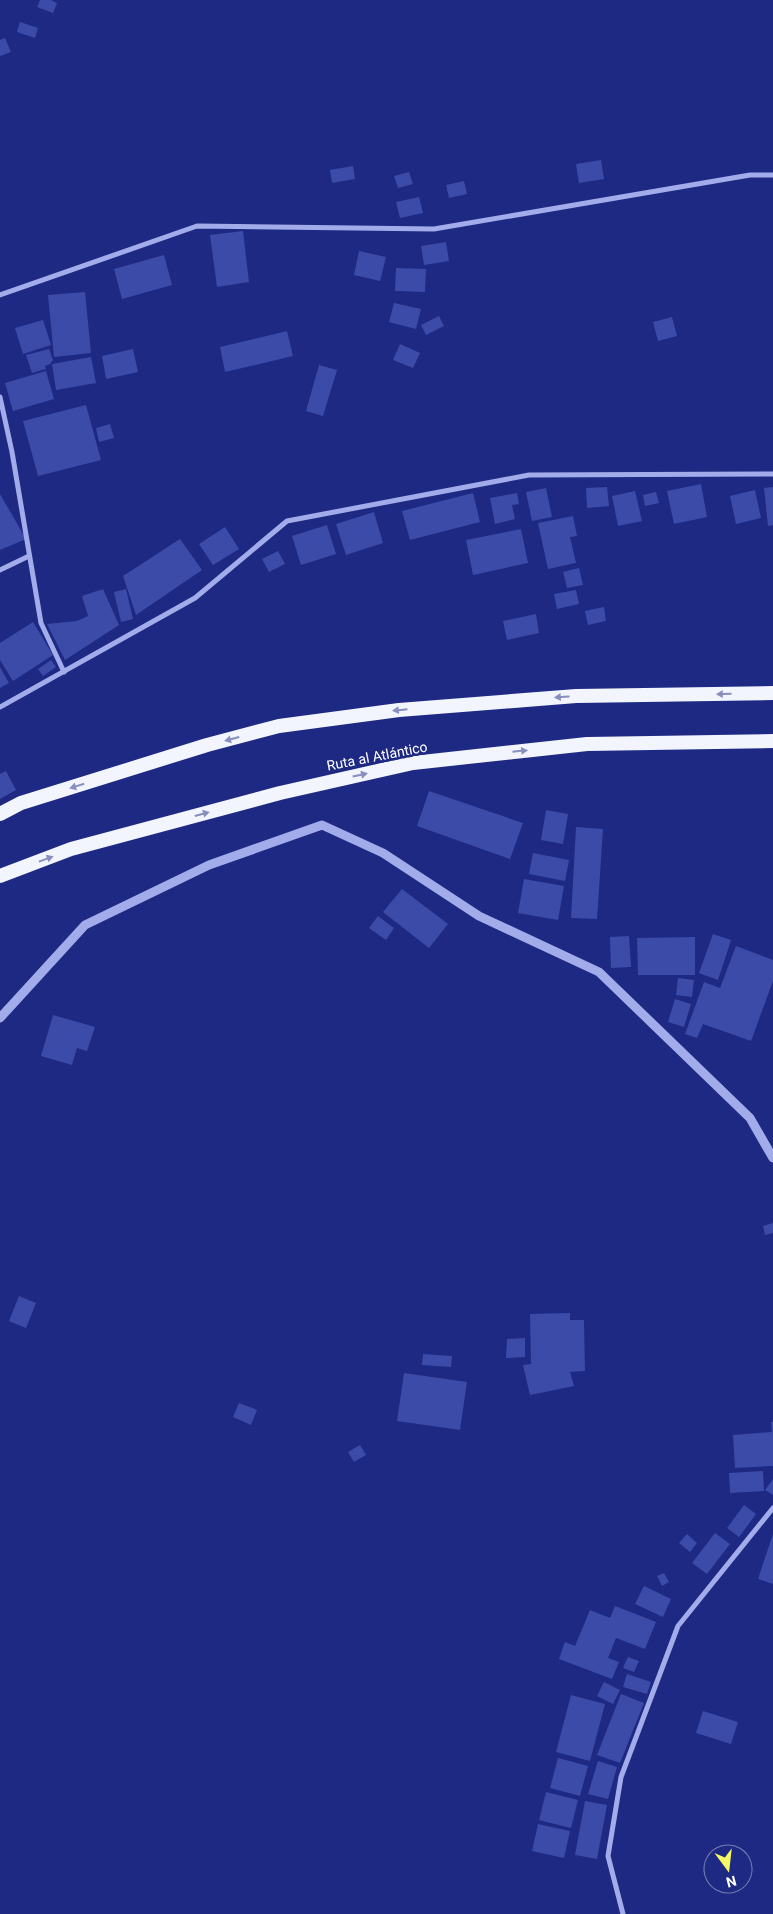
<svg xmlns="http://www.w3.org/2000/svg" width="773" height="1914" font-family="Roboto,sans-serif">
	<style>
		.building { fill: #3d4ba8 }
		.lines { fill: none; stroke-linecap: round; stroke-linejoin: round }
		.minor { stroke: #a3acea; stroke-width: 5 }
		.tertiary { stroke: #a3acea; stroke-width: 9 }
		.trunk { stroke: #f2f4fe; stroke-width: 14 }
		.oneway { fill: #888ec0 }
		.labels { text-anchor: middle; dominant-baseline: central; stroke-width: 5; stroke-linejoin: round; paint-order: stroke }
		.street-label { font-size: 14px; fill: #fff; stroke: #1d2982 }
	</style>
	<rect width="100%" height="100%" fill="#1d2982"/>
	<!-- building -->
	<g class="building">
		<path d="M 40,0 L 51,0 L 57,3 L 53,13 L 37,7 Z"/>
		<path d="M 20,22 L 38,28 L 35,38 L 17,32 Z"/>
		<path d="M 5,38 L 11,52 L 0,56 L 0,40 Z"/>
		<path d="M 601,160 L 604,179 L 579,183 L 576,164 Z"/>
		<path d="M 353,166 L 355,179 L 332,183 L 330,170 Z"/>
		<path d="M 409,172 L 413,184 L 398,188 L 394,176 Z"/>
		<path d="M 464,181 L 467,194 L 449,198 L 446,185 Z"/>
		<path d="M 419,197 L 423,213 L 400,218 L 396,202 Z"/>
		<path d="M 243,231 L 249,282 L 217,287 L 210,235 Z"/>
		<path d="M 446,242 L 449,261 L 424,265 L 421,246 Z"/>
		<path d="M 359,251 L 386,257 L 380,281 L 354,275 Z"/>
		<path d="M 164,255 L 172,285 L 122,299 L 114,269 Z"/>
		<path d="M 396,268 L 426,269 L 425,292 L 395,291 Z"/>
		<path d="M 85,292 L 91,353 L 54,357 L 48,295 Z"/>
		<path d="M 394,303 L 421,309 L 416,329 L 389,322 Z"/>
		<path d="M 439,316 L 444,326 L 426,335 L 421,325 Z"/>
		<path d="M 672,317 L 677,336 L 658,341 L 653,322 Z"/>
		<path d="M 43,320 L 51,345 L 23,354 L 15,328 Z"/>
		<path d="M 287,331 L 293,356 L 225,372 L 220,347 Z"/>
		<path d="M 400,344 L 420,353 L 413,368 L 393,360 Z"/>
		<path d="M 49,349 L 53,360 L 50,364 L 45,366 L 46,369 L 32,373 L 26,355 Z"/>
		<path d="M 133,349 L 138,372 L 106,379 L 102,356 Z"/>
		<path d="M 91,357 L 96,383 L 56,390 L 52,364 Z"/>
		<path d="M 319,365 L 337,370 L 323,416 L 306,411 Z"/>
		<path d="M 46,371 L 54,399 L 13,411 L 5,383 Z"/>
		<path d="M 86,405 L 101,460 L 38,476 L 23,421 Z"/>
		<path d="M 110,424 L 114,438 L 99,442 L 96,428 Z"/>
		<path d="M 701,484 L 707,517 L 674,524 L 667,491 Z"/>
		<path d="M 607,487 L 609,506 L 587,508 L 586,488 Z"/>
		<path d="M 773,487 L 773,525 L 768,526 L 764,488 Z"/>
		<path d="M 546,488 L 552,517 L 532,521 L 526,492 Z"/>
		<path d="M 755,490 L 761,518 L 736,524 L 730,496 Z"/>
		<path d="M 635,491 L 642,521 L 618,526 L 612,496 Z"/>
		<path d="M 656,492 L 659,503 L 645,506 L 643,495 Z"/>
		<path d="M 473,493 L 480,522 L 410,540 L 402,511 Z"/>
		<path d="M 517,493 L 519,504 L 512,505 L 515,519 L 495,524 L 490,498 Z"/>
		<path d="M 0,494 L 26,539 L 0,550 Z"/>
		<path d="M 374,512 L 383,543 L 346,555 L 336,524 Z"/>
		<path d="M 573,516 L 577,536 L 570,537 L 576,563 L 548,569 L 538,523 Z"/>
		<path d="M 327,525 L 336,554 L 301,565 L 292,536 Z"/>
		<path d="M 225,527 L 239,549 L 213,565 L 199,544 Z"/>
		<path d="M 521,529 L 528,563 L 473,575 L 466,540 Z"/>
		<path d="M 180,539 L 202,570 L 136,615 L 123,576 Z"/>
		<path d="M 278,551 L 285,564 L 269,572 L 262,559 Z"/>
		<path d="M 579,568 L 583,585 L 567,588 L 563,572 Z"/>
		<path d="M 103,589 L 119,625 L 65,660 L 47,624 L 77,621 L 88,616 L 82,596 Z"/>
		<path d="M 126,589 L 133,619 L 121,622 L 114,592 Z"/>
		<path d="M 576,590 L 579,604 L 557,609 L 554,594 Z"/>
		<path d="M 604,607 L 606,621 L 588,625 L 585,611 Z"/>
		<path d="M 536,614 L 539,633 L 507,640 L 503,621 Z"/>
		<path d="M 33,622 L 53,655 L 13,681 L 0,660 L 0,643 Z"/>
		<path d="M 51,660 L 56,667 L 43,676 L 38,669 Z"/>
		<path d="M 0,667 L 9,683 L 0,688 Z"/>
		<path d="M 6,771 L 16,790 L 0,799 L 0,774 Z"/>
		<path d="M 429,791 L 523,823 L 510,859 L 417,826 Z"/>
		<path d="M 546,810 L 568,814 L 563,844 L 541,840 Z"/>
		<path d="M 576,827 L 603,829 L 597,919 L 571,918 Z"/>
		<path d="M 533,853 L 569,860 L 565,881 L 529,874 Z"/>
		<path d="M 524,879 L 564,886 L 558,920 L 518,913 Z"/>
		<path d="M 402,889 L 448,924 L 429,948 L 383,912 Z"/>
		<path d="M 378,916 L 394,928 L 386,940 L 369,928 Z"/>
		<path d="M 713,934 L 731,940 L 718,980 L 699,973 Z"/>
		<path d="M 629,936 L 631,967 L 611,968 L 610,937 Z"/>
		<path d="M 695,937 L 695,975 L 638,975 L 637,938 Z"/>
		<path d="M 736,946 L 773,960 L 773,981 L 751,1041 L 703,1024 L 697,1038 L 685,1034 L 704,982 L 720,988 Z"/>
		<path d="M 678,978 L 694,980 L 692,997 L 676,995 Z"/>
		<path d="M 675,999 L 691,1004 L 684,1027 L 668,1022 Z"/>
		<path d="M 53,1015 L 95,1027 L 87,1051 L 77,1048 L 72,1065 L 41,1056 Z"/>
		<path d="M 773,1223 L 773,1233 L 765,1235 L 763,1226 Z"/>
		<path d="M 19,1296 L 36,1303 L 26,1328 L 9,1321 Z"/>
		<path d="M 570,1313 L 570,1320 L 584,1320 L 585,1371 L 570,1372 L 574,1386 L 530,1395 L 523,1365 L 531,1364 L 530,1314 Z"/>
		<path d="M 525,1338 L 525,1357 L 506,1358 L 507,1339 Z"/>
		<path d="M 423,1354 L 452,1356 L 451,1367 L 422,1365 Z"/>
		<path d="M 404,1373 L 467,1382 L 460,1430 L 397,1421 Z"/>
		<path d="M 239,1403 L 257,1410 L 251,1425 L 233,1417 Z"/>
		<path d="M 771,1422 L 773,1422 L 773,1466 L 735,1468 L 733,1435 L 772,1432 Z"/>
		<path d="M 360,1445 L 366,1455 L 354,1462 L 348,1452 Z"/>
		<path d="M 763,1471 L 764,1491 L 730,1493 L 729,1473 Z"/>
		<path d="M 773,1479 L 773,1495 L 765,1490 Z"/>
		<path d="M 744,1505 L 756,1514 L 739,1537 L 727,1528 Z"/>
		<path d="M 715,1533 L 730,1544 L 707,1574 L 692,1563 Z"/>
		<path d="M 687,1534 L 697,1543 L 690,1552 L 679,1543 Z"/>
		<path d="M 773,1534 L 773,1584 L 758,1579 Z"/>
		<path d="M 664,1573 L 669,1582 L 662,1586 L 657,1576 Z"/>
		<path d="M 644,1586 L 671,1599 L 663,1617 L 635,1604 Z"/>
		<path d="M 615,1606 L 656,1622 L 645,1649 L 616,1638 L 608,1658 L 619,1662 L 612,1679 L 559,1659 L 565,1642 L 575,1646 L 590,1610 L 610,1618 Z"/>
		<path d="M 628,1657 L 639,1661 L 634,1672 L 623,1668 Z"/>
		<path d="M 627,1674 L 651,1682 L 647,1694 L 623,1687 Z"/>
		<path d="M 604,1682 L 620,1690 L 613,1704 L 597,1696 Z"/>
		<path d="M 621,1694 L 644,1703 L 620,1763 L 597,1755 Z"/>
		<path d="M 571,1695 L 605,1704 L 590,1761 L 556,1752 Z"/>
		<path d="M 703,1711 L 738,1722 L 731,1744 L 696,1733 Z"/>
		<path d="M 558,1758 L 588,1766 L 580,1796 L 550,1788 Z"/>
		<path d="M 598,1761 L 617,1767 L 608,1799 L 588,1794 Z"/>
		<path d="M 546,1792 L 578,1800 L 571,1828 L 539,1820 Z"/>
		<path d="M 585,1801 L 607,1805 L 597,1859 L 575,1855 Z"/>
		<path d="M 538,1824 L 570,1831 L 564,1858 L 532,1851 Z"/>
	</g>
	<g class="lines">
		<!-- minor -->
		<g class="minor">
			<path d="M 0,295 L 197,226 L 434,229 L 750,175 L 773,175"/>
			<path d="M 0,397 L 12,452 L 41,623 L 64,672"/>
			<path d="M 0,570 L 29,556"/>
			<path d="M 0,707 L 195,598 L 287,521 L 529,475 L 773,474"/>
			<path d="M 623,1914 L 608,1856 L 621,1777 L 678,1626 L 773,1508"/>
		</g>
		<!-- tertiary -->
		<path class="tertiary" d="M 0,1018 L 85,925 L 209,865 L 322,825 L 383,853 L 479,916 L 599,972 L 750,1118 L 773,1158"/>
		<!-- trunk -->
		<g class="trunk">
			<path d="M 0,814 L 21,803 L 207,745 L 279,726 L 399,710 L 576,696 L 773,693"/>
			<path d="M 0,876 L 71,849 L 280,793 L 413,763 L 587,744 L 773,741"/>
		</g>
	</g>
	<!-- one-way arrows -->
	<defs><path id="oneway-solid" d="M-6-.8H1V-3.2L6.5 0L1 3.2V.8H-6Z" transform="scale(1.25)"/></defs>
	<g class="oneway">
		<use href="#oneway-solid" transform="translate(724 694) rotate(179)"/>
		<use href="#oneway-solid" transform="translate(562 697) rotate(176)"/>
		<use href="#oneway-solid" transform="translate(400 710) rotate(174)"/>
		<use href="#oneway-solid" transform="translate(232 739) rotate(165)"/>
		<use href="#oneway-solid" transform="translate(520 751) rotate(-6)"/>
		<use href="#oneway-solid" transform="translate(360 775) rotate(-12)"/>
		<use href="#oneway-solid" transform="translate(77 786) rotate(163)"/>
		<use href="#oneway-solid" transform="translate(202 814) rotate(-15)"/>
		<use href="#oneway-solid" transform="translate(46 859) rotate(-20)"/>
	</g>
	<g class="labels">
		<!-- street labels -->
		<g class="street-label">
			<text transform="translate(377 756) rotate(-11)">Ruta al Atlántico</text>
		</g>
	</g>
	<!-- north arrow -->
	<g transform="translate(728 1869) rotate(165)"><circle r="24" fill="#1d2982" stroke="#777fb4"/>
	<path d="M0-4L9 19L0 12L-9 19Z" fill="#f4f961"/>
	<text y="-8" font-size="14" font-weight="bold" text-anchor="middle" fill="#ffffff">N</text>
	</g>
</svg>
